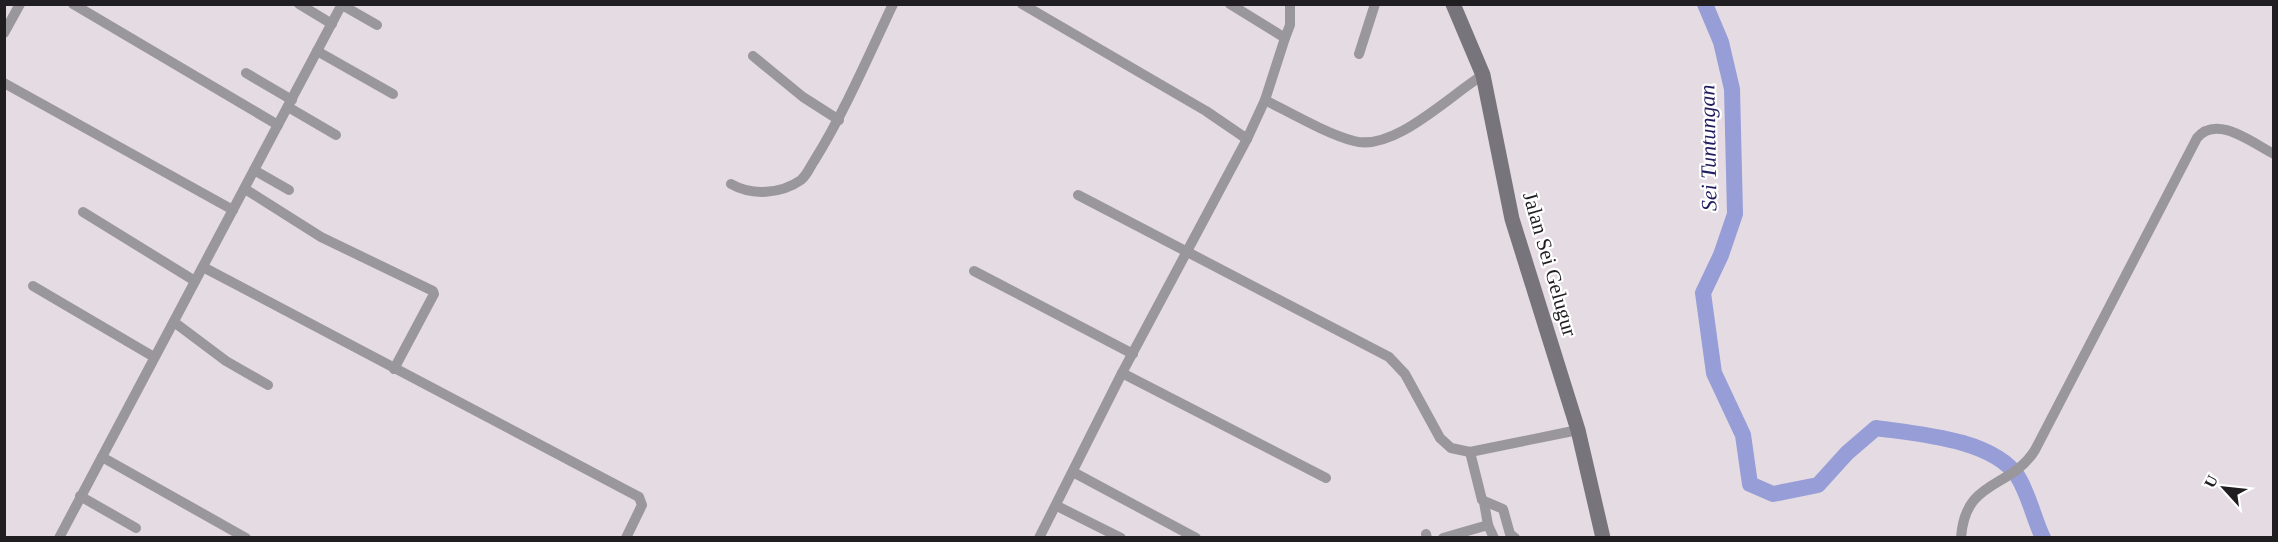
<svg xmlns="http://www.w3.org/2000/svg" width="2278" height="542" font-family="'Times New Roman',serif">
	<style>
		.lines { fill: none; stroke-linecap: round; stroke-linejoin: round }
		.river { stroke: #969dd7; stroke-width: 16 }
		.minor { stroke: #99979b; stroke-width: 10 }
		.secondary { stroke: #77747b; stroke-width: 15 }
		.labels { text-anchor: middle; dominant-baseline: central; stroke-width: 4.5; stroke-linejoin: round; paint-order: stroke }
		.street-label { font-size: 21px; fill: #211e21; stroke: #fff }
		.water-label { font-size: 22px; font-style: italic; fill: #201c60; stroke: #fff }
	</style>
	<rect width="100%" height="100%" fill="#e5dbe3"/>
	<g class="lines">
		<!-- river -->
		<path class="river" d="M 1705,4 L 1721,42 L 1732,89 L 1735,214 L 1721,255 L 1703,293 L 1714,373 L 1743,435 L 1750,484 L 1773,494 L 1818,485 L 1847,453 L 1876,428 C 1918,434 1993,439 2018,477 C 2029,495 2034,519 2043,538"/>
		<!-- minor -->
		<g class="minor">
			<path d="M 73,4 L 278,125"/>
			<path d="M 299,4 L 332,24"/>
			<path d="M 1022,4 L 1206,111 L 1247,139"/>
			<path d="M 342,5 L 377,25"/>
			<path d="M 4,33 L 20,4"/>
			<path d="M 1285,38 L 1290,25 L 1290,4"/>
			<path d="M 317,51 L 393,94"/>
			<path d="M 1359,54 L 1375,4"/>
			<path d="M 753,56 L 803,97 L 839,120"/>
			<path d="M 246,73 L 292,100"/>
			<path d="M 4,83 L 233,210"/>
			<path d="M 1265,100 C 1291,113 1327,134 1354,141 C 1394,152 1450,95 1483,75"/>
			<path d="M 288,107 L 336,135"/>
			<path d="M 254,170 L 289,190"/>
			<path d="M 731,184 C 752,196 781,194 801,180 C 807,175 810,167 814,161 C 845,111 868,57 893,4"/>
			<path d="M 245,189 L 321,237 L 433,291 L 434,294 L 394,369"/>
			<path d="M 1078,195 L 1389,357 L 1405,374 L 1440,438 L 1451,448 L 1470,452 L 1578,430"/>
			<path d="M 83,212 L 195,281"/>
			<path d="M 203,267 L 639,497 L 642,505 L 626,538"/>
			<path d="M 974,271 L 1133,354"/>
			<path d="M 33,286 L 154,357"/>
			<path d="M 174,322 L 226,361 L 268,385"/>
			<path d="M 1122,373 L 1326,478"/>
			<path d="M 1470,452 L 1482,500 L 1503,509 L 1510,534 L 1515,538"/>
			<path d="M 102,457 L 246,538"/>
			<path d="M 1073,472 L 1196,538"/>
			<path d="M 80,496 L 136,528"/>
			<path d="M 1484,502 L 1488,525 L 1494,538"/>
			<path d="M 1057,506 L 1121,538"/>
			<path d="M 1426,534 L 1427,538"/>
			<path d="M 59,538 L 342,4"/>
			<path d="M 1039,538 L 1122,373 L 1247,139 L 1265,100 L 1285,38 L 1230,4"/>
			<path d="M 1443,538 L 1488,525"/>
			<path d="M 1961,538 C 1965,478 2010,490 2035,450 L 2197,138 C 2217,114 2252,143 2274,154"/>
		</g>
		<!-- secondary -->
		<path class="secondary" d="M 1453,4 L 1483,75 L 1512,219 L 1578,430 L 1603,538"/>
	</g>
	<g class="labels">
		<!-- street labels -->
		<g class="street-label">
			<text transform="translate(1550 264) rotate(74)">Jalan Sei Gelugur</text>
		</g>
		<!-- water labels -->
		<g class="water-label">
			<text transform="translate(1708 148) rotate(-91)">Sei Tuntungan</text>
		</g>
	</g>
	<!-- border -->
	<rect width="2278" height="542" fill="none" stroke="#211e21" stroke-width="12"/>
	<!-- north arrow -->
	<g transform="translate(2224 488) rotate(297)" stroke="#ffffff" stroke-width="4.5" paint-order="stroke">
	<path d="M0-4.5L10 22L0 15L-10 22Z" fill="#211e21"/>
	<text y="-9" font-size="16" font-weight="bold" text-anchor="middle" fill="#211e21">U</text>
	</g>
</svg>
